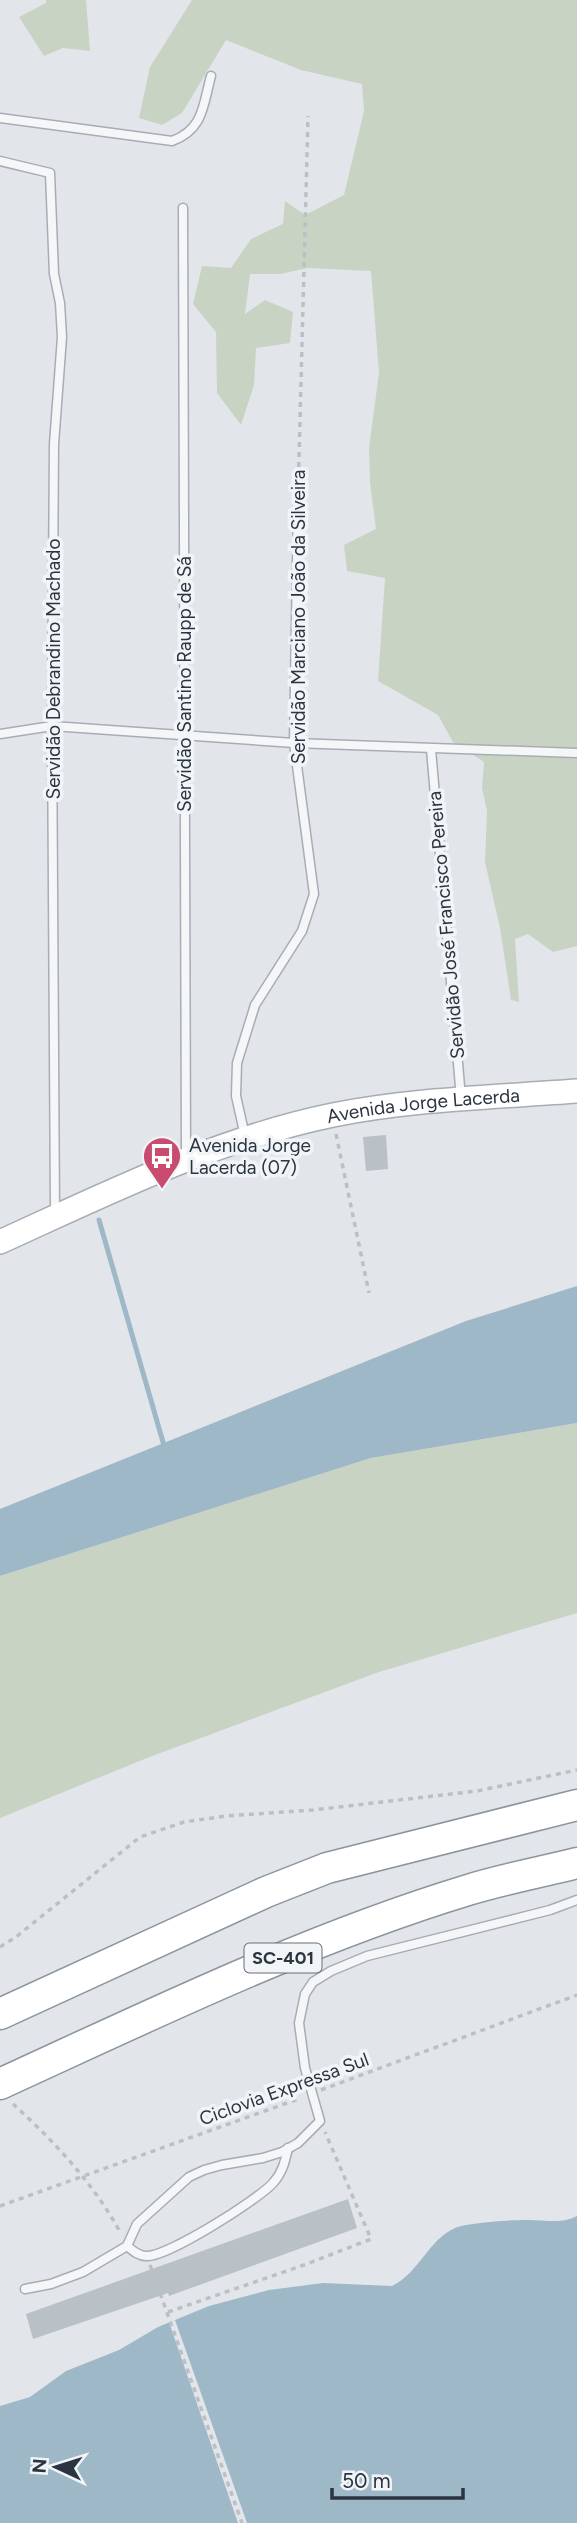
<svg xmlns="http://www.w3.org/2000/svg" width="577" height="2523" font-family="Figtree,sans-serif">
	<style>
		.green { fill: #c9d3c3 }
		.water { fill: #9fb8c8 }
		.pier { fill: #e2e6ea }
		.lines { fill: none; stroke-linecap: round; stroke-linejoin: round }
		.stream { stroke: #9fb8c8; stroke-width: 5 }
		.building { fill: #b9c0c6 }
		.lane-casing { stroke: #a7adb4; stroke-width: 11 }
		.secondary-casing { stroke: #a7adb4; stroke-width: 26 }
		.highway-casing { stroke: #8a95a0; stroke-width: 33 }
		.path { stroke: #bcc0c5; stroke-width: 3.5; stroke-dasharray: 5 5; stroke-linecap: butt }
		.lane { stroke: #f5f6f8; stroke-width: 8 }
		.secondary { stroke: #fff; stroke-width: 23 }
		.highway { stroke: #fff; stroke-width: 30 }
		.labels { text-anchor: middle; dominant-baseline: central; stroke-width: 7; stroke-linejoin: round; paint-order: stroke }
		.shield { fill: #f2f5f7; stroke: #676f78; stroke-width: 2 }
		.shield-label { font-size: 18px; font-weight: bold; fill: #2b3541 }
		.street-label { font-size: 19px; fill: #2b3541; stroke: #f2f5f7 }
		.poi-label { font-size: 19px; fill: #2b3541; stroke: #f2f5f7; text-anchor: start }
	</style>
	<rect width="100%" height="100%" fill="#e2e6ea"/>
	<!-- green -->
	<g class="green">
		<path d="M 46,0 L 86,0 L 90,51 L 63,48 L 44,56 L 19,17 L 46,3 Z"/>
		<path d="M 192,0 L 577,0 L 577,946 L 553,952 L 528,934 L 515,939 L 519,1002 L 511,1000 L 500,928 L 485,862 L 487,811 L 482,788 L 484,762 L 453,742 L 438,715 L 378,681 L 385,578 L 347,571 L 344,545 L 376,529 L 370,483 L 369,448 L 379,373 L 371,271 L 308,268 L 280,274 L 250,274 L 245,314 L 265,300 L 293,312 L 290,343 L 256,348 L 254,385 L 241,425 L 217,393 L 216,332 L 193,304 L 202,266 L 231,268 L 251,239 L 283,224 L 285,201 L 305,215 L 344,195 L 364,111 L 362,84 L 301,70 L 226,40 L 182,113 L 162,125 L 139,118 L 150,67 Z"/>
		<path d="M 577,1423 L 577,1613 L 379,1672 L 147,1758 L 0,1818 L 0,1576 L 371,1458 Z"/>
	</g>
	<!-- water -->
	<g class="water">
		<path d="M 577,1286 L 577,1423 L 371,1458 L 0,1576 L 0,1509 L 466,1321 Z"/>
		<path d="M 577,2216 L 577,2523 L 0,2523 L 0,2406 L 30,2397 L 66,2371 L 119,2350 L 158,2327 L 209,2306 L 269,2290 L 323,2283 L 392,2286 C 419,2273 428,2240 455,2228 C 466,2223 510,2220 524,2220 C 542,2219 561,2225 577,2216 Z"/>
	</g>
	<!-- pier -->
	<path class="pier" d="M 175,2320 L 247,2523 L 238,2523 L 169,2322 Z"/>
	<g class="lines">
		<!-- stream -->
		<path class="stream" d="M 99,1220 L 165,1449"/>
	</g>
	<!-- building -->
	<g class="building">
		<path d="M 386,1135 L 388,1169 L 366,1171 L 363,1137 Z"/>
		<path d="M 348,2199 L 357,2228 L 169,2296 L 168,2293 L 33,2339 L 26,2314 Z"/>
	</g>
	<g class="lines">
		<!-- lane casing -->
		<g class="lane-casing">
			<g id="lane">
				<path d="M 0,118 L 172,141 C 204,129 203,105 211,76"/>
				<path d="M 0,161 L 50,173 L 54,274 L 60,303 L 62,337 L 54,444 L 52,726 L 55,1214"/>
				<path d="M 183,208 L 186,1157"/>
				<path d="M 0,734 L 52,726 L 294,743 L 577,753"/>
				<path d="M 431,749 L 461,1098"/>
				<path d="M 245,1136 L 236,1096 L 237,1063 L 255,1005 L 302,931 L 314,894 L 294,743 L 298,506"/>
				<path d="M 127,2246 C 132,2250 138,2256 146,2256 C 166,2258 259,2199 273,2183 C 283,2172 285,2161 288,2148"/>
				<path d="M 25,2289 L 51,2284 L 83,2272 L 127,2246 L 137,2224 L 189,2177 L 204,2170 L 222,2165 L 263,2158 L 282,2152 L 298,2143 L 320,2121 L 305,2068 L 299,2023 L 305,1994 L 313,1982 L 331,1971 L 367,1956 L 550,1910 L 577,1900"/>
			</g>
		</g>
		<!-- secondary casing -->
		<g class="secondary-casing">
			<g id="secondary">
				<path id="s1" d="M 0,1242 C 108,1193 216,1139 333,1115 C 413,1099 496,1097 577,1091"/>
			</g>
		</g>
		<!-- highway casing -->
		<g class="highway-casing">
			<g id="highway">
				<path d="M 0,2014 L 266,1892 L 327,1868 L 577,1805"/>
				<path d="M 0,2084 C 153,2014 307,1939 468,1890 C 504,1879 541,1872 577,1863"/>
			</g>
		</g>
		<!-- path -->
		<g class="path">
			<path d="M 298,497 L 308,116"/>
			<path d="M 336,1134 L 369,1293"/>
			<path d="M 0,1947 L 16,1937 L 140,1837 L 184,1822 L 226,1816 L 313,1810 L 477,1791 L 577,1770"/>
			<path d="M 321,2090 L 577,1995"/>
			<path d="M 13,2104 C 53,2140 94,2184 120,2232"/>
			<path d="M 0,2206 L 301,2098"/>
			<path d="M 150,2265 L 242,2523"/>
			<path d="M 168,2312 L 304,2265 L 371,2239 L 325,2132"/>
		</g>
		<!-- lane -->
		<use href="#lane" class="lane"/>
		<!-- secondary -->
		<use href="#secondary" class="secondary"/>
		<!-- highway -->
		<use href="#highway" class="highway"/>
	</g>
	<!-- icons -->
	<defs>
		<g id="bus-pin" transform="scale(2.0125)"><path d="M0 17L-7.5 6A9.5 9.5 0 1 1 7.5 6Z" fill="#c94c6e" stroke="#f2f5f7"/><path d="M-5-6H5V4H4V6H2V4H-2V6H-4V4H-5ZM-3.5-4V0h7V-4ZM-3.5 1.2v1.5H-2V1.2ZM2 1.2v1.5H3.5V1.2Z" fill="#fff"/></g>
	</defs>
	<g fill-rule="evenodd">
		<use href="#bus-pin" x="162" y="1156"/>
	</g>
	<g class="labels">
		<!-- shield labels -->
		<rect class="shield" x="244.5" y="1943.5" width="77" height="29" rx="5"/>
		<g class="shield-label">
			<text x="283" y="1958">SC-401</text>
		</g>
		<!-- street labels -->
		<g class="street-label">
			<text transform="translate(298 617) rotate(-90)">Servidão Marciano João da Silveira</text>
			<text transform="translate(53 669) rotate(-90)">Servidão Debrandino Machado</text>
			<text transform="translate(184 684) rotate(-90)">Servidão Santino Raupp de Sá</text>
			<text transform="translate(446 925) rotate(-95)">Servidão José Francisco Pereira</text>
			<text stroke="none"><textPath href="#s1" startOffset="448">Avenida Jorge Lacerda</textPath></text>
			<text transform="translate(284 2089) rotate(-20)">Ciclovia Expressa Sul</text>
		</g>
		<!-- poi labels -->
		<g class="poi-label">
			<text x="189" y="1145">Avenida Jorge<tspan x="189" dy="22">Lacerda (07)</tspan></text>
		</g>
	</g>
	<!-- north arrow -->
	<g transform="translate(56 2467) rotate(274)" stroke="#f2f5f7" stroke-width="5" paint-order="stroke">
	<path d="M0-5L12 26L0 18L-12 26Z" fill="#2b3541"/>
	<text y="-10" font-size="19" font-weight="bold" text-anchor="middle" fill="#2b3541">N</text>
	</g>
	<!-- scale -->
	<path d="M332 2488v10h131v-10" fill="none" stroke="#2b3541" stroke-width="3.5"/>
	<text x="342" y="2488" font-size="21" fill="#2b3541" stroke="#f2f5f7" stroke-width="5" paint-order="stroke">50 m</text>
</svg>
